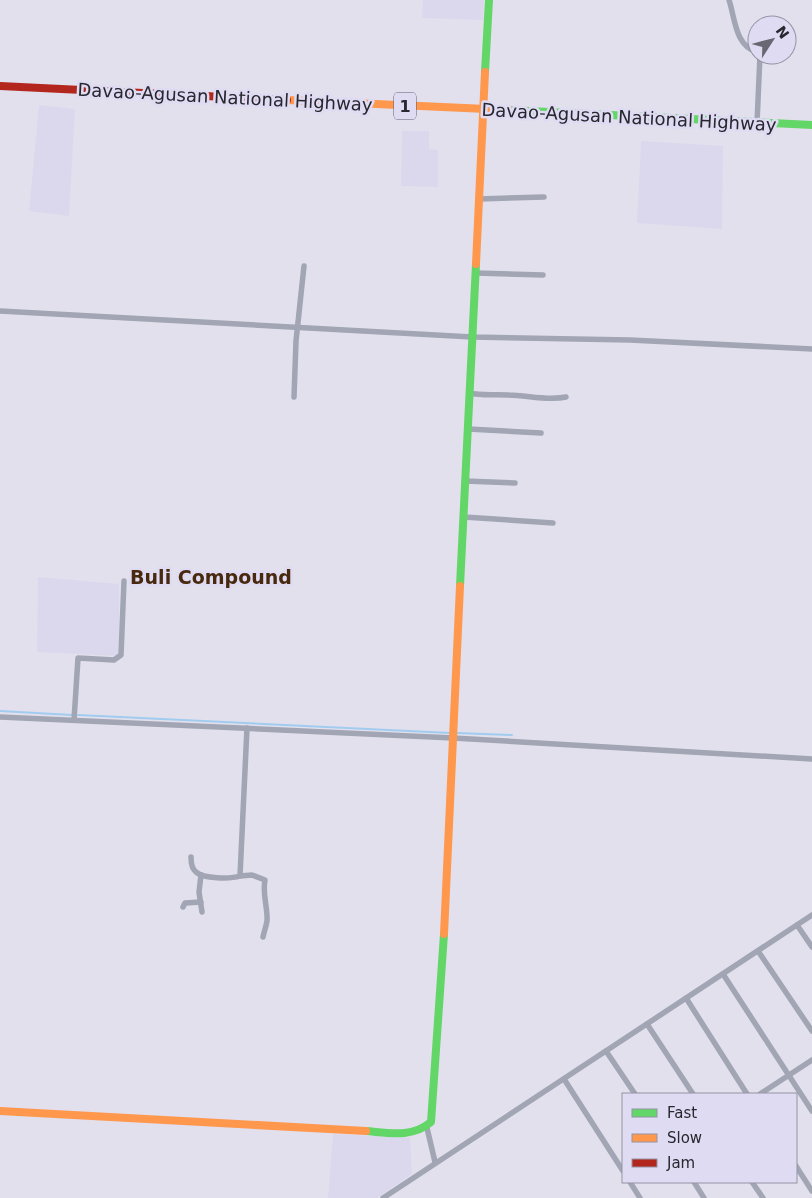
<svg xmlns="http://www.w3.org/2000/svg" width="812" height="1198" font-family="'DejaVu Sans',sans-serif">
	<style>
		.built { fill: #dbd8ee }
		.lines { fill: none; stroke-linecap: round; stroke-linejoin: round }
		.stream { stroke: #a2ccef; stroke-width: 2 }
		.street { stroke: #a1a5b4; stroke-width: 5.5 }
		.fast { stroke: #63d668; stroke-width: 8 }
		.slow { stroke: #ff974d; stroke-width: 8 }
		.jam { stroke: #b3261e; stroke-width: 8 }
		.labels { text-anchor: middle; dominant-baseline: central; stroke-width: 5; stroke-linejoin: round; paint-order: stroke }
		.shield { fill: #dedbf2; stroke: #5f5d6a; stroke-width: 1 }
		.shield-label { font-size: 16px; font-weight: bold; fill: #28272f }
		.street-label { font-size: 18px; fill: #28272f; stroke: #dedbf2 }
		.neighbourhood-label { font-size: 19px; font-weight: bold; fill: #48290e; stroke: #dedbf2 }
	</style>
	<rect width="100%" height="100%" fill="#e2e0ed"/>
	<!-- built -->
	<g class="built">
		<path d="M 423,0 L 484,0 L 483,20 L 422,18 Z"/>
		<path d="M 39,105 L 75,109 L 69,216 L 29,211 Z"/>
		<path d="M 402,131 L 429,131 L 429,149 L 438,150 L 438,187 L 401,186 Z"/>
		<path d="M 641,141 L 723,146 L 722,229 L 637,223 Z"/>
		<path d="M 38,577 L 119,584 L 119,656 L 37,652 Z"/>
		<path d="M 333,1134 L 410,1138 L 412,1174 L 377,1198 L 328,1198 Z"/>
	</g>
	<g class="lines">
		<!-- stream -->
		<g class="stream">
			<path d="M 0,711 L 72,715"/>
			<path d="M 78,715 L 450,733"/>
			<path d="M 457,733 L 512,735"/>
		</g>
		<!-- street -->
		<g class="street">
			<path d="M 729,0 C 735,18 735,46 757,52"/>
			<path d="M 757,123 L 760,55"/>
			<path d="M 479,199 L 544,197"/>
			<path d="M 475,273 L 543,275"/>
			<path d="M 0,311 L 472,337 L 630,340 L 812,349"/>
			<path d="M 469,393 C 483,396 494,394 508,395 C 527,395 547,401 566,397"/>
			<path d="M 294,397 L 296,341 L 304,266"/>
			<path d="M 468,429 L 541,433"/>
			<path d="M 465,481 L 515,483"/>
			<path d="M 464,517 L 553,523"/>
			<path d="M 0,717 L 453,738 L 812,759"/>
			<path d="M 74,720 L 78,658 L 114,660 L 121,655 L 124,581"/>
			<path d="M 191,857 C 191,862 192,869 196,872 C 203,879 231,879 240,876 L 247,728"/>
			<path d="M 201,875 L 199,892 L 202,912"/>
			<path d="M 240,876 L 252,875 L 265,880 C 262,894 268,908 267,921 C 266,927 264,932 263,937"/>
			<path d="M 183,907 L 185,903 L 201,902"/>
			<path d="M 797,925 L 812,947"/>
			<path d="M 758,951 L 812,1031"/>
			<path d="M 723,974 L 812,1111"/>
			<path d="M 686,998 L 747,1094"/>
			<path d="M 647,1024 L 693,1094"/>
			<path d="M 606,1051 L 635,1094"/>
			<path d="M 564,1079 L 623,1171"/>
			<path d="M 760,1094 L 812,1060"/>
			<path d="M 427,1128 L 435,1162"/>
			<path d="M 796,1166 L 812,1191"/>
			<path d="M 630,1182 L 640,1198"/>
			<path d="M 694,1182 L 704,1198"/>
			<path d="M 752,1182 L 763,1198"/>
			<path d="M 383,1198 L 812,915"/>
		</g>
		<!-- fast -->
		<g class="fast">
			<path d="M 485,72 L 489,0"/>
			<path d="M 509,110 L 812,125"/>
			<path d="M 460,586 L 476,264"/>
			<path d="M 366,1131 C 390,1133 412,1138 431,1122 L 444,934"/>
		</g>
		<!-- slow -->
		<g class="slow">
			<path d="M 287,100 L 509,110"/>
			<path d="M 476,264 L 485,72"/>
			<path d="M 444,934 L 460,586"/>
			<path d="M 0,1111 L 366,1131"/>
		</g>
		<!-- jam -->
		<path class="jam" d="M 0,86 L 287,100"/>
	</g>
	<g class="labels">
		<!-- shield labels -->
		<rect class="shield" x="394" y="92.5" width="22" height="27" rx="4"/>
		<g class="shield-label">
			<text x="405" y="106">1</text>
		</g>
		<!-- street labels -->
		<g class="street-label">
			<text transform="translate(225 97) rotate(3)">Davao-Agusan National Highway</text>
			<text transform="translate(629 117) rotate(3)">Davao-Agusan National Highway</text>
		</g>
		<!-- neighbourhood labels -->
		<g class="neighbourhood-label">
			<text x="211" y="577">Buli Compound</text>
		</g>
	</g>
	<!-- legend -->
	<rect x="622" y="1093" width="175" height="90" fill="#dedbf2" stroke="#9593a4"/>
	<rect x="632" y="1109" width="25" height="8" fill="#63d668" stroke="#9593a4"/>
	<text x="667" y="1118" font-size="15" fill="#28272f">Fast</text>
	<rect x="632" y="1134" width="25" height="8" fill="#ff974d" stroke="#9593a4"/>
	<text x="667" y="1143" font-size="15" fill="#28272f">Slow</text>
	<rect x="632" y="1159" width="25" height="8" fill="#b3261e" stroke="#9593a4"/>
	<text x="667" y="1168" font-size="15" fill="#28272f">Jam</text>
	<!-- north arrow -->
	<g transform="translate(772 40) rotate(54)"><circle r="24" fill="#dedbf2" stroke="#9593a4"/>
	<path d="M0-4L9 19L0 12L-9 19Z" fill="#696872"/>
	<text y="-8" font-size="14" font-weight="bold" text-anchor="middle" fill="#28272f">N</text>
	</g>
</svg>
